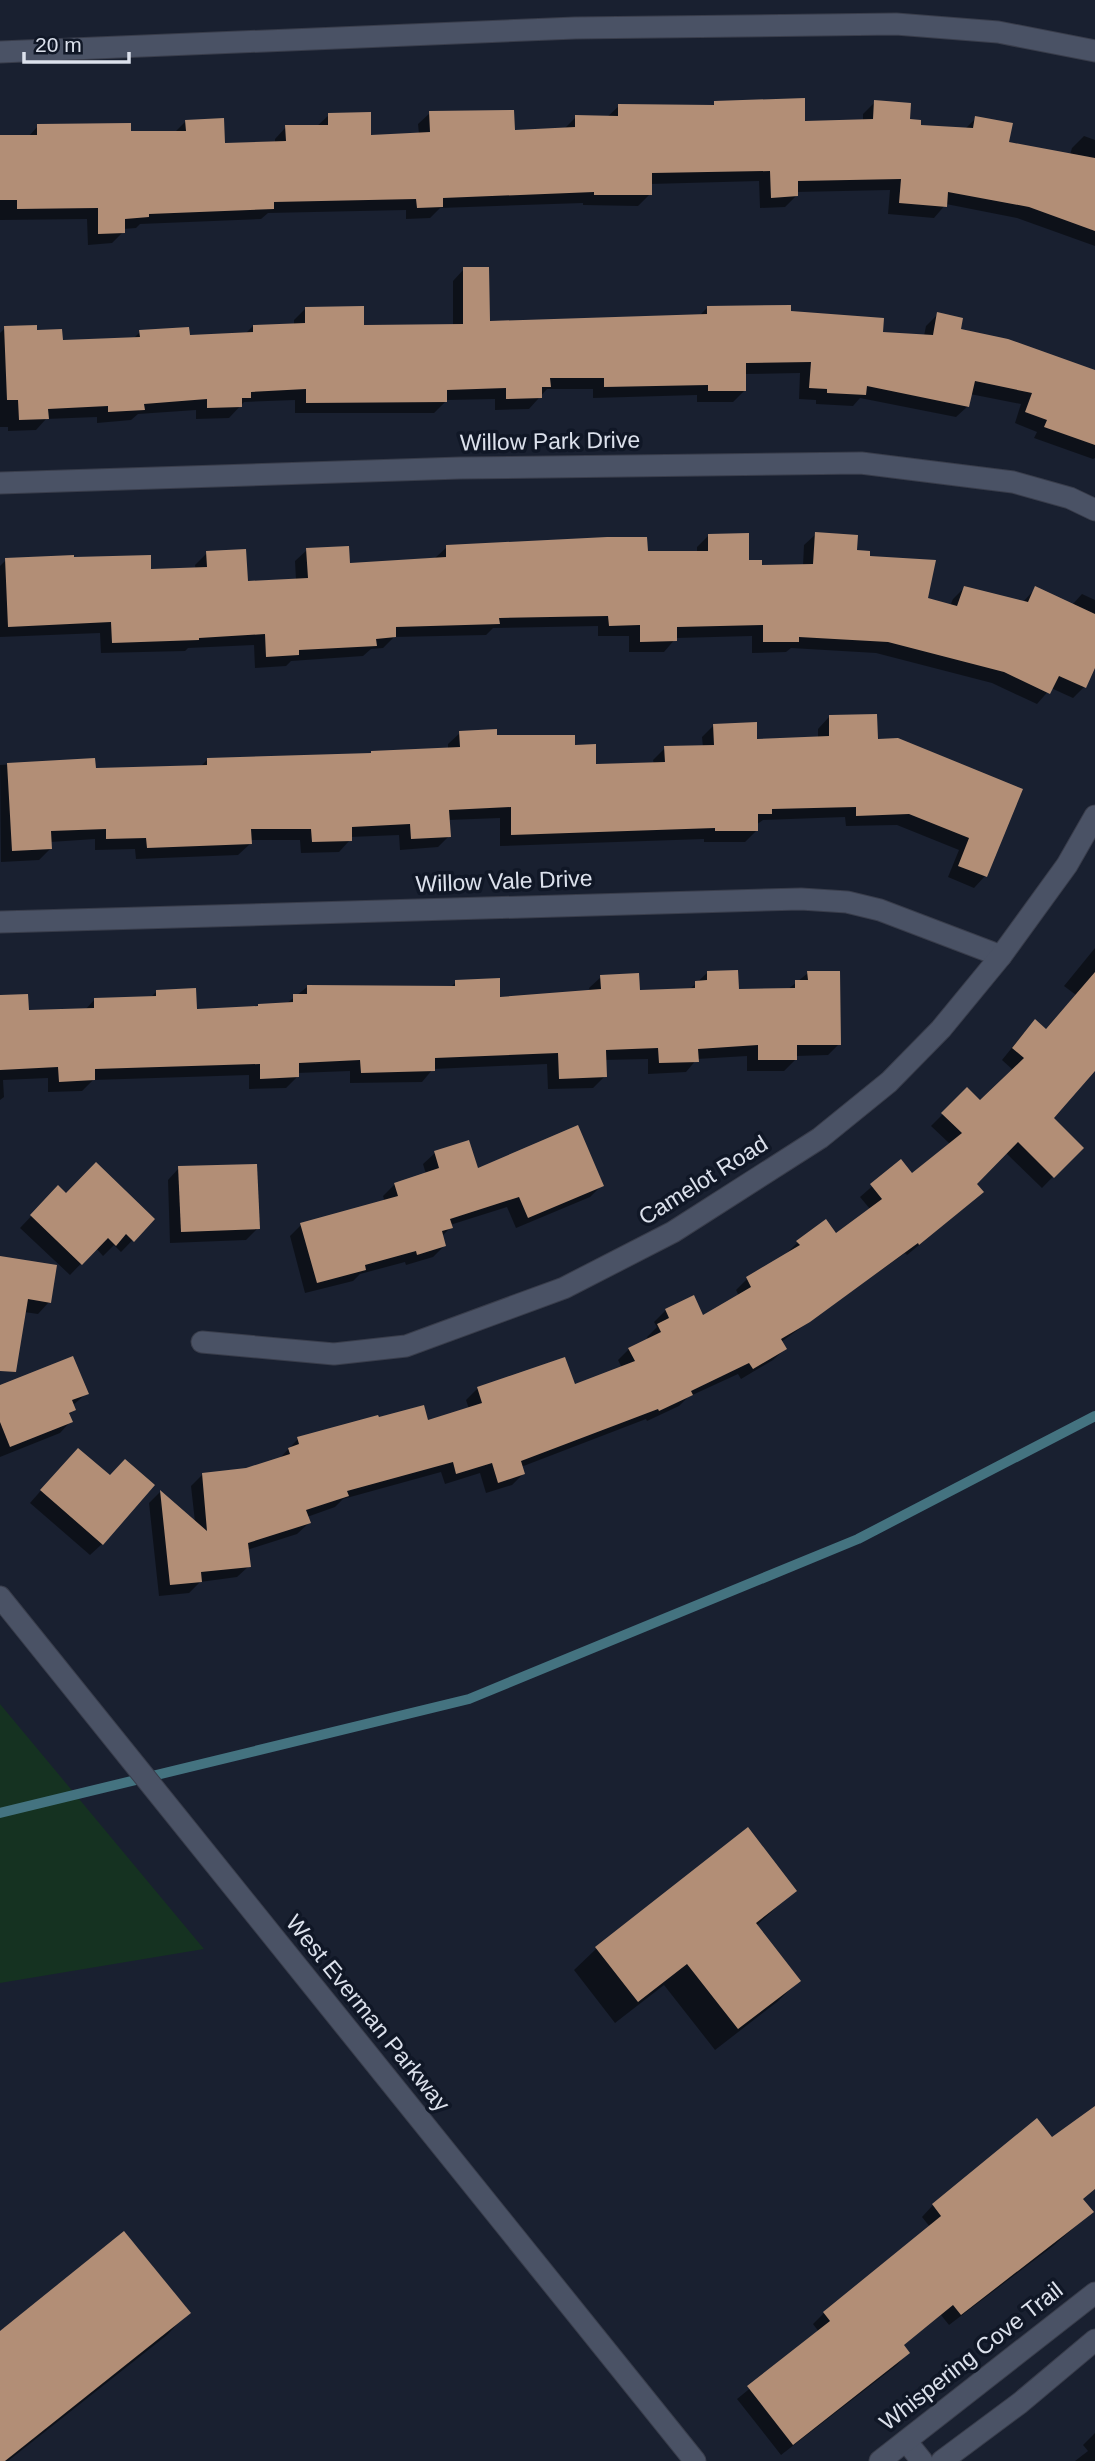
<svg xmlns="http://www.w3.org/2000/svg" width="1095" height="2461" font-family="Arial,sans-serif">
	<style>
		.green { fill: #153221 }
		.shadow { fill: #0007 }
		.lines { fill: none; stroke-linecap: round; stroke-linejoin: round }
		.stream { stroke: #447380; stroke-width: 10 }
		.building { fill: #b28e76 }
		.street-casing { stroke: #393d4b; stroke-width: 23 }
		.secondary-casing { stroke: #393d4b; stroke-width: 23 }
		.street { stroke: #4a5265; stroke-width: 21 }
		.secondary { stroke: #4a5265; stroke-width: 21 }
		.labels { text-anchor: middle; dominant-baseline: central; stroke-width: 7; stroke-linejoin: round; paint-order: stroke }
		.street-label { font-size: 23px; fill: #dce1ec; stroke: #101726 }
	</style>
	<rect width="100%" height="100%" fill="#192030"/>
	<!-- green -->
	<path class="green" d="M 0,1704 L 204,1949 L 0,1983 Z"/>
	<!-- shadow -->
	<g class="shadow">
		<path d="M 875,102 L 919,126 L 964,130 L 976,118 L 1007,143 L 1070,155 L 1072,148 L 1084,136 L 1095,140 L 1095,246 L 1017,218 L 946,204 L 934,218 L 888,214 L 890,190 L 796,192 L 796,196 L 785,207 L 760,208 L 759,181 L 650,184 L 650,194 L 638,206 L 583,205 L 583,203 L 440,208 L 430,218 L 406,219 L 406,210 L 268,213 L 261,219 L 140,224 L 136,228 L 123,229 L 123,232 L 112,243 L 88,245 L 87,219 L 0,220 L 0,137 L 28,137 L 38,126 L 130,132 L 175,132 L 186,121 L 223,145 L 275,143 L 275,139 L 286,127 L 316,127 L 329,115 L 370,136 L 419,134 L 418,124 L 430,113 L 513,131 L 564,129 L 576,117 L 606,118 L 619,106 L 711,107 L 715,103 L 804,123 L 863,122 L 863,114 Z"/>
		<path d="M 464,269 L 488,323 L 699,316 L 707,308 L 789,313 L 881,333 L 924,336 L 926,326 L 938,314 L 959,331 L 1095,372 L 1095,458 L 1093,459 L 1034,438 L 1037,432 L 1015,423 L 1021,404 L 970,394 L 968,406 L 956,417 L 860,398 L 853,406 L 816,404 L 816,400 L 799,399 L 800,373 L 744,374 L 745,390 L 733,402 L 697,402 L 697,395 L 593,398 L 593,389 L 547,389 L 529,409 L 495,410 L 495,399 L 447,400 L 434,413 L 295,413 L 295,400 L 244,402 L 229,418 L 196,419 L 196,410 L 138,414 L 131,420 L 97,423 L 97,417 L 46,419 L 36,430 L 8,431 L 8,427 L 0,427 L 0,333 L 5,328 L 35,332 L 62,342 L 133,339 L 140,332 L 188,336 L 245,334 L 253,326 L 294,325 L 294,320 L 305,309 L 362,327 L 453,326 L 453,281 Z"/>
		<path d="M 816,534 L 869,558 L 926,599 L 950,606 L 953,599 L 964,588 L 1023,602 L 1035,589 L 1072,605 L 1082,594 L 1095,600 L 1095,664 L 1084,687 L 1073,698 L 1051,688 L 1037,704 L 992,683 L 876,653 L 791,648 L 786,652 L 752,653 L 752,636 L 676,638 L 664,652 L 629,652 L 629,636 L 598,636 L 598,626 L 493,628 L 486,635 L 394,637 L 383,648 L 371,649 L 363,656 L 291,661 L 286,666 L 255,668 L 254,645 L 188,648 L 185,651 L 101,653 L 100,633 L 0,637 L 0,566 L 6,560 L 149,571 L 196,570 L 195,565 L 207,553 L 247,582 L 296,580 L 295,561 L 307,550 L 348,565 L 435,558 L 447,547 L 646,553 L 697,552 L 697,547 L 708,536 L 748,561 L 760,567 L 803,566 L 804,545 Z"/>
		<path d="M 829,717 L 877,741 L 1020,790 L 985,876 L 974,888 L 948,877 L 959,850 L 897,825 L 846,826 L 845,817 L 763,820 L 756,825 L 757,830 L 745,842 L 704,842 L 704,839 L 500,846 L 500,818 L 448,820 L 449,836 L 438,847 L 400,850 L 399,835 L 350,837 L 350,840 L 339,852 L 301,853 L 300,840 L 250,840 L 250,844 L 238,855 L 136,859 L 135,849 L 95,850 L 95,839 L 50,842 L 51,848 L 39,860 L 1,862 L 0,765 L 93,760 L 94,770 L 200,767 L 208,759 L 369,755 L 448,749 L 448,744 L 460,733 L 574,746 L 594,766 L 654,764 L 653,760 L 665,748 L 703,747 L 702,737 L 714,725 L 755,740 L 818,739 L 818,729 Z"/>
		<path d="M 1095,948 L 1095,1068 L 1052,1118 L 1081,1148 L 1042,1188 L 1005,1152 L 975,1184 L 981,1192 L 970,1203 L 907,1255 L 905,1253 L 781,1342 L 785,1349 L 773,1360 L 741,1379 L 738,1374 L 688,1397 L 679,1406 L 647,1421 L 646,1419 L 521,1467 L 523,1474 L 512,1485 L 486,1493 L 480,1473 L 445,1484 L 441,1472 L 343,1499 L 335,1507 L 307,1517 L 309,1523 L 297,1534 L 247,1550 L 249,1566 L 237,1577 L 200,1582 L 189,1593 L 159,1596 L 149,1503 L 160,1492 L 195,1522 L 191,1486 L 202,1475 L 246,1470 L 279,1459 L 298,1439 L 427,1422 L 469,1409 L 466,1400 L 478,1388 L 574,1386 L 622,1368 L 618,1360 L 629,1349 L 648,1340 L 647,1337 L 657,1327 L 654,1322 L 666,1310 L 703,1317 L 739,1296 L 736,1290 L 747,1279 L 786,1254 L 798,1242 L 835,1235 L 870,1209 L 860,1197 L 901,1161 L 912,1175 L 950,1144 L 931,1126 L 967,1090 L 980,1103 L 1013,1070 L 1002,1060 L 1024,1033 L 1045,1030 L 1076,995 L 1064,986 Z"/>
		<path d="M 707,973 L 737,991 L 787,990 L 808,973 L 839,1044 L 828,1055 L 796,1056 L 796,1059 L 784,1071 L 747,1071 L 747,1056 L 697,1059 L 686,1072 L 648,1074 L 648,1059 L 604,1060 L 605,1076 L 593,1088 L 548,1089 L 547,1064 L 433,1069 L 422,1082 L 350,1083 L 350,1071 L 297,1073 L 297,1077 L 286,1088 L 249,1089 L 249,1075 L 93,1080 L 82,1091 L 48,1092 L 48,1078 L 3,1080 L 4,1097 L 0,1100 L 0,997 L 27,1012 L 85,1010 L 95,999 L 150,998 L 157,991 L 195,1010 L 255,1008 L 258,1005 L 286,1004 L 307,987 L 450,988 L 456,982 L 499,998 L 590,992 L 589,988 L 601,977 L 638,992 L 689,990 Z"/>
		<path d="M 468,1142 L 477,1170 L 602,1185 L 590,1197 L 516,1228 L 507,1207 L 450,1225 L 451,1227 L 441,1237 L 444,1246 L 433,1257 L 406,1265 L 405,1262 L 360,1274 L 353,1281 L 305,1293 L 290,1236 L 301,1225 L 385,1202 L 383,1196 L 395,1184 L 426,1174 L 423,1164 L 435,1153 Z"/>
		<path d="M 179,1168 L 258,1228 L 246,1240 L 170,1243 L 168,1180 Z"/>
		<path d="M 58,1188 L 66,1195 L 153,1219 L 121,1252 L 114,1245 L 103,1256 L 96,1248 L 70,1275 L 20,1228 Z"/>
		<path d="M 0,1258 L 49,1302 L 38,1314 L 24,1312 L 0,1349 Z"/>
		<path d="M 0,1387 L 87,1393 L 72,1406 L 74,1410 L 68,1415 L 71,1421 L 60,1433 L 0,1457 Z"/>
		<path d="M 67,1461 L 110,1477 L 102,1544 L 90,1555 L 30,1503 Z"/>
		<path d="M 748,1830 L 795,1890 L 756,1926 L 799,1981 L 777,2002 L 715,2050 L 664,1985 L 615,2023 L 574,1970 L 596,1949 Z"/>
		<path d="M 1095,2108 L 1095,2189 L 1082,2200 L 1092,2212 L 1053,2246 L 949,2325 L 941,2315 L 902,2346 L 908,2353 L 897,2365 L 781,2455 L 737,2399 L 819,2332 L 813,2324 L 824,2313 L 930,2227 L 922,2217 L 933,2205 L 1037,2121 L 1052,2139 Z"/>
		<path d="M 188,2313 L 167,2335 L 8,2461 L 0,2461 L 0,2333 Z"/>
		<path d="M 1095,2433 L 1095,2461 L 1075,2461 L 1088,2451 L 1083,2445 Z"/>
	</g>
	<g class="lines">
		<!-- stream -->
		<path class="stream" d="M 0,1813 L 469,1699 L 858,1539 L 1095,1416"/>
	</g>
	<!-- building -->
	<g class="building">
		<path d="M 805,98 L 805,121 L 873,119 L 874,100 L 911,103 L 910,119 L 921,120 L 921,125 L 973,128 L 975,116 L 1013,123 L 1009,142 L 1095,158 L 1095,231 L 1029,207 L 948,192 L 947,207 L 899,203 L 901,179 L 798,181 L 798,196 L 771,198 L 770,171 L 652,173 L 652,195 L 594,195 L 594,192 L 443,198 L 443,207 L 417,208 L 416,199 L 274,202 L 274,209 L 149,214 L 149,217 L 125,219 L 125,233 L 98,234 L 98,208 L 17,209 L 17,200 L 0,200 L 0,135 L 37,135 L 37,124 L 131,123 L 131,131 L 186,131 L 185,120 L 224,118 L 225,143 L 286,141 L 285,125 L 328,125 L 328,113 L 371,112 L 371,135 L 430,132 L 429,111 L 514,110 L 515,130 L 575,127 L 575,115 L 618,116 L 618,104 L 714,105 L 714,101 Z"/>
		<path d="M 463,267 L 489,267 L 490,321 L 707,314 L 707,306 L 791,305 L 791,311 L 884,318 L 883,332 L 933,335 L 937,312 L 963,318 L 961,329 L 1008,339 L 1095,370 L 1095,445 L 1044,427 L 1047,420 L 1025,412 L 1032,393 L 975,381 L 969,407 L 867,386 L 866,395 L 827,393 L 827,389 L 809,388 L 811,362 L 746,363 L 746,391 L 708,391 L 708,385 L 604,387 L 604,378 L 550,378 L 551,387 L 542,387 L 542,398 L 506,399 L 506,388 L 447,390 L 447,402 L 306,403 L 306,389 L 251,392 L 251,398 L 242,398 L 242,407 L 207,408 L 207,399 L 144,404 L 145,410 L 108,412 L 108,406 L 48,409 L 49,419 L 19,420 L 18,400 L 7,400 L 4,326 L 37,325 L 37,330 L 62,329 L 63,340 L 140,337 L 139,330 L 189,327 L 190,335 L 253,332 L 253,325 L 305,323 L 305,307 L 364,306 L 364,325 L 463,324 Z"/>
		<path d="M 815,532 L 858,535 L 857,550 L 870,551 L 870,556 L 936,560 L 928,598 L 957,606 L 964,586 L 1028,602 L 1035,586 L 1095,614 L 1095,668 L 1086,688 L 1059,676 L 1050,694 L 1004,672 L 888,642 L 799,637 L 799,642 L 763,642 L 763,625 L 677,627 L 677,641 L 640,642 L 640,625 L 609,626 L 608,616 L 499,618 L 500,624 L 396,627 L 396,637 L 376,639 L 377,646 L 299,650 L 299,655 L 266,657 L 265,634 L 199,638 L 199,640 L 112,643 L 111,622 L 8,627 L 5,558 L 74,555 L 74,557 L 151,555 L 151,569 L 207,567 L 206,551 L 246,549 L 248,581 L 308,578 L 306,548 L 349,546 L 350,563 L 446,557 L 446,545 L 607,537 L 647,537 L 648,551 L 708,551 L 708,534 L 749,533 L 749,560 L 762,560 L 762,565 L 813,564 Z"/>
		<path d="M 877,714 L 878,739 L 898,738 L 1023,789 L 987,877 L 958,866 L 969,838 L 909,814 L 856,816 L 856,807 L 772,809 L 772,814 L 758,814 L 758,831 L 715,831 L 715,828 L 511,835 L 511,807 L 449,810 L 451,837 L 411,839 L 410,824 L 352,827 L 352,841 L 312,842 L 311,829 L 251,829 L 252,844 L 147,848 L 146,838 L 106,839 L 106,829 L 51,831 L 52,849 L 12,851 L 7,763 L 95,758 L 96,768 L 207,765 L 207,758 L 371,753 L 371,751 L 460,747 L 459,731 L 497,729 L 497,735 L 575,735 L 575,745 L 596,744 L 596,764 L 665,762 L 664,746 L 714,745 L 713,724 L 757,722 L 757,739 L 829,736 L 829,715 Z"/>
		<path d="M 738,970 L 739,989 L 795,988 L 795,980 L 808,980 L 807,971 L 840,971 L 841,1045 L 797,1045 L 797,1060 L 758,1060 L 758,1045 L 698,1049 L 699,1062 L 659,1063 L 658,1048 L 606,1050 L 607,1077 L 559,1079 L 558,1053 L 435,1058 L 435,1071 L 361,1073 L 360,1060 L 299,1063 L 299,1077 L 260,1079 L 260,1064 L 95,1069 L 95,1080 L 59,1082 L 58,1067 L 0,1070 L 0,995 L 28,994 L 29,1010 L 94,1008 L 94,998 L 156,996 L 156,990 L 196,988 L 197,1009 L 258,1006 L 258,1004 L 293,1002 L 293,994 L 307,994 L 307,985 L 455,986 L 455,980 L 500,978 L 500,997 L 601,989 L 600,975 L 639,973 L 640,990 L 695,988 L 695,981 L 707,980 L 707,971 Z"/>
		<path d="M 1095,972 L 1095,1071 L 1054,1118 L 1084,1148 L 1054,1178 L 1018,1142 L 977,1184 L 984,1192 L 919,1245 L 918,1243 L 810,1322 L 781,1339 L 787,1349 L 753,1369 L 749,1363 L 691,1391 L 693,1395 L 659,1411 L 658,1409 L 521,1461 L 525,1474 L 498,1483 L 492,1463 L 456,1474 L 453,1462 L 347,1491 L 349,1496 L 306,1510 L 311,1523 L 248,1543 L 251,1567 L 201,1572 L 202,1582 L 170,1585 L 160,1490 L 207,1531 L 202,1473 L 246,1468 L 290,1454 L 288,1448 L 299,1444 L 297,1437 L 378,1415 L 379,1417 L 424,1405 L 428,1420 L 482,1403 L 477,1387 L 565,1357 L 575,1384 L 635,1361 L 628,1348 L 661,1332 L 657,1324 L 669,1318 L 665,1309 L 694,1295 L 703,1315 L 751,1287 L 746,1277 L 800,1245 L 796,1241 L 826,1219 L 836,1233 L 882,1199 L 870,1184 L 901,1159 L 912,1173 L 962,1133 L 941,1113 L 967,1087 L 980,1100 L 1024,1058 L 1012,1048 L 1035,1019 L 1046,1029 Z"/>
		<path d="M 578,1125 L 604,1186 L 528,1218 L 519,1197 L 450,1219 L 453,1228 L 442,1231 L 446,1246 L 417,1255 L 416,1251 L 365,1265 L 366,1270 L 317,1283 L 300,1223 L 398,1196 L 394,1183 L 439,1168 L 434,1151 L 469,1140 L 478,1168 Z"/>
		<path d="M 96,1162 L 155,1219 L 134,1242 L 126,1234 L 116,1246 L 108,1238 L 82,1265 L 30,1215 L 58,1185 L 66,1193 Z"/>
		<path d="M 257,1164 L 260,1229 L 181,1232 L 178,1166 Z"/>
		<path d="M 0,1256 L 57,1265 L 51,1303 L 28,1299 L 16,1372 L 0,1371 Z"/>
		<path d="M 73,1356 L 89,1394 L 72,1400 L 76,1410 L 69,1413 L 73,1422 L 10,1447 L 0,1422 L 0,1385 Z"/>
		<path d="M 78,1448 L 110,1475 L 125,1459 L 155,1485 L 103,1545 L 40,1490 Z"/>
		<path d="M 748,1827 L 797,1891 L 756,1923 L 801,1981 L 738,2029 L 687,1964 L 638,2002 L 595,1947 Z"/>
		<path d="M 1095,2106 L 1095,2189 L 1083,2199 L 1094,2212 L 961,2315 L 953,2305 L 904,2345 L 910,2353 L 793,2445 L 747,2386 L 830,2321 L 823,2312 L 941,2216 L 932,2204 L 1037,2118 L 1052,2137 Z"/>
		<path d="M 124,2231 L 191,2313 L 5,2461 L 0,2461 L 0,2331 Z"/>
	</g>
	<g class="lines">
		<!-- street casing -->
		<g class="street-casing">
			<g id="street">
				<path d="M 0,52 L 575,28 L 896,24 L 998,32 L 1095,51"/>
				<path d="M 0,483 L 460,468 L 861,463 L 1013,482 L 1070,498 L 1095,510"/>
				<path d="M 0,922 L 801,899 L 847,902 L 880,910 L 1001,956"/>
				<path d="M 202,1342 L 334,1354 L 406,1346 L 564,1288 L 673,1232 L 820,1138 L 889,1082 L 941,1029 L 1001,956 L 1067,865 L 1095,816"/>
				<path d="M 906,2441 L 922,2461"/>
				<path d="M 880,2461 L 1095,2293"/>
				<path d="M 942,2461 L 1020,2403 L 1095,2340"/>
			</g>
		</g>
		<!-- secondary casing -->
		<g class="secondary-casing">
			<path id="secondary" d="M 0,1597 L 695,2461"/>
		</g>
		<!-- street -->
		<use href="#street" class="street"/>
		<!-- secondary -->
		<use href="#secondary" class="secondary"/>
	</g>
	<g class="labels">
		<!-- street labels -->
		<g class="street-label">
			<text transform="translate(550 441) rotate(-1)">Willow Park Drive</text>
			<text transform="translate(504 881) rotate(-2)">Willow Vale Drive</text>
			<text transform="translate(703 1180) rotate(-32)">Camelot Road</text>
			<text transform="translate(368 2013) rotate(51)">West Everman Parkway</text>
			<text transform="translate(971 2356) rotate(-38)">Whispering Cove Trail</text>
		</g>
	</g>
	<!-- scale -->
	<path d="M24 52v10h105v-10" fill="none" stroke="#dce1ec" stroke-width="3.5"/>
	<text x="35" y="52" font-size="21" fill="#dce1ec" stroke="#101726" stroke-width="5" paint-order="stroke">20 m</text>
</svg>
